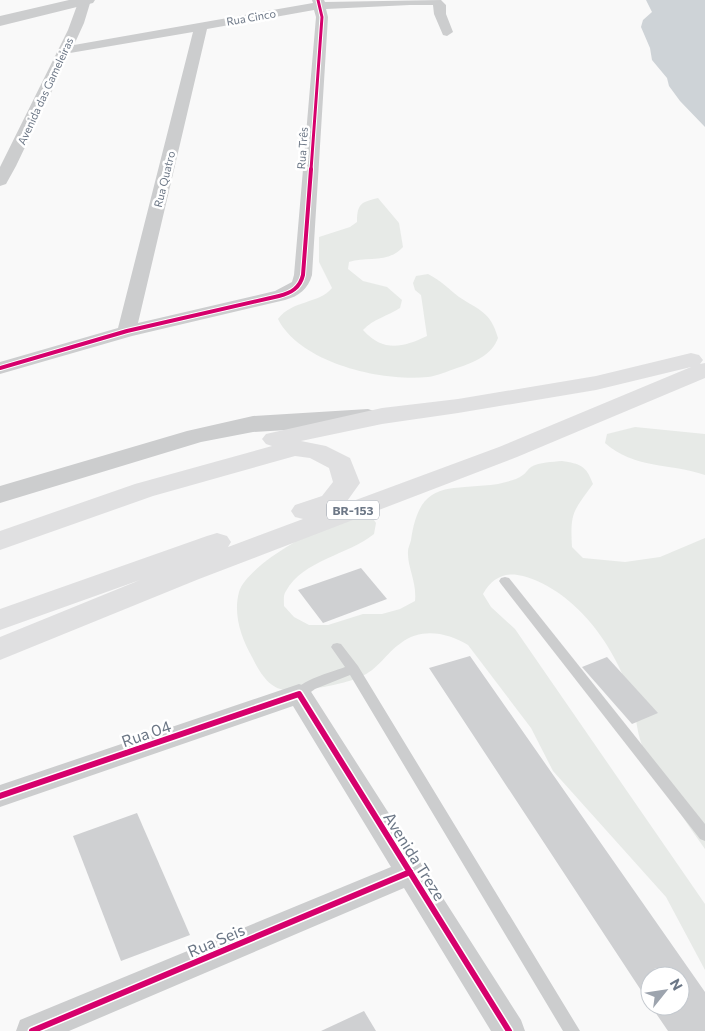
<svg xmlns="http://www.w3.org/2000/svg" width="705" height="1031" font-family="Commissioner,sans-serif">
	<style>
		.green { fill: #e7eae7 }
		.water { fill: #ced3d7 }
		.building { fill: #cfd0d2 }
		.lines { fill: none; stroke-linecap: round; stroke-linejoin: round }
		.service { fill: #cccdce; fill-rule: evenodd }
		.minor { fill: #cccdce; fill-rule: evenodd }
		.tertiary { fill: #cccdce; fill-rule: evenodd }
		.motorway { fill: #e0e0e1; fill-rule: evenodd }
		.cycleway-far2-casing { stroke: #fff; stroke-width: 5 }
		.cycleway-far1-casing { stroke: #fff; stroke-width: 6 }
		.cycleway-casing { stroke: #fff; stroke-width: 9 }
		.cycleway-far2 { stroke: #d6006c; stroke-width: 3 }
		.cycleway-far1 { stroke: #d6006c; stroke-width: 4 }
		.cycleway { stroke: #d6006c; stroke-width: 6 }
		.labels { text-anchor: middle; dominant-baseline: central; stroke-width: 5; stroke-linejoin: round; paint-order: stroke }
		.far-street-label { font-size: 11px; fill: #6c7786; stroke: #fff }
		.shield { fill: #fff; stroke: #98a0aa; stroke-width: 1 }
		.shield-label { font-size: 12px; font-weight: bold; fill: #6c7786 }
		.near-street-label { font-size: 16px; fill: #6c7786; stroke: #fff }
	</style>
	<rect width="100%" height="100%" fill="#f9f9f9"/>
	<!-- green -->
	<g class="green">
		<path d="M 378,198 L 399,223 L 403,247 C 388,264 367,256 349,262 L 348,269 L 363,281 L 387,287 L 402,300 L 400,308 C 388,316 373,319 363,330 C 383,352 402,348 427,336 L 421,295 L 415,290 L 413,283 L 416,276 L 428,274 C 440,280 449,289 459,297 C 479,310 491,312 498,338 C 492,355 473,363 457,368 C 448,371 437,376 428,377 C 382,382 300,363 278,319 C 292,300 319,304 332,288 L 319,262 L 319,237 L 350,227 L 357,222 C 357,204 361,202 378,198 Z"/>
		<path d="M 635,427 L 705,434 L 705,475 C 670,463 634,469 605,443 L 607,434 Z"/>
		<path d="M 562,461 C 580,464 586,465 593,484 C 573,512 570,512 572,547 L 583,558 L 625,562 L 660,557 L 705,538 L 705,849 C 683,818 661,786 645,752 C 636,735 637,717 632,700 C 617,649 577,591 523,576 C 505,571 492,578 483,594 L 491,607 L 515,629 L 705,904 L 705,970 L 666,897 L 553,771 L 531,728 L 468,645 C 448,633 422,627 401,643 C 386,653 378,670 360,677 C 339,686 309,690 286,690 C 269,689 259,671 252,657 C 241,638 233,614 239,592 C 245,569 303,535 325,527 C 339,521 354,518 369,513 L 376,523 L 374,534 C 348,555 303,560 286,591 C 283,595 284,601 284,606 L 294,617 L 309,625 L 328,625 L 363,614 L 382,614 L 400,609 L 415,601 C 417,582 407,567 408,551 C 408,548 410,544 411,540 C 420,478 448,491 498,484 C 507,482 516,480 523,475 C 526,473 528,469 531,467 C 540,462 552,462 562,461 Z"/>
	</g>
	<!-- water -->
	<path class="water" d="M 646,0 L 705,0 L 705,127 L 680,101 L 669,86 L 667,78 L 652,60 L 650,48 L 641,27 L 643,20 L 652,12 Z"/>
	<!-- building -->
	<g class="building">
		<path d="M 361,568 L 387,599 L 323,623 L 298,590 Z"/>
		<path d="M 470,656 L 705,992 L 705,1031 L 668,1031 L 651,1006 L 680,1006 L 680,976 L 650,976 L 650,1004 L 429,668 Z"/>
		<path d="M 607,657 L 658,713 L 632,724 L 582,667 Z"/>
		<path d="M 137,813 L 190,935 L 121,961 L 73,836 Z"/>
		<path d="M 364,1011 L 376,1031 L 321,1031 Z"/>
	</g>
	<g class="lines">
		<!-- service -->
		<g class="service">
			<path d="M 505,577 L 509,578 L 705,824 L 705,841 L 700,839 L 501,584 L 499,581 L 501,578 Z"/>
			<path d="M 337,643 L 341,644 L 358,666 L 580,1031 L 563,1031 L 350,675 L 315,689 L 304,697 L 294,697 L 292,694 C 302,679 329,673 345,667 L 331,647 L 333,644 Z"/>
		</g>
		<!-- minor -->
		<g class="minor">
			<path d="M 79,0 L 91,0 L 84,23 L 74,45 L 313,3 L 312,0 L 324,0 L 325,2 L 441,0 L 446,5 L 446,14 L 453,32 L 447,36 L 443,35 L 434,14 L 433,5 L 410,5 L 326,9 L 328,17 L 312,275 C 308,289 299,296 285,300 L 132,336 L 0,374 L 0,362 L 118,328 L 193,32 L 70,53 L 16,166 L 6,184 L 0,186 L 0,167 L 68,30 ZM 314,10 L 316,17 L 294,275 L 292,282 L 275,291 L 138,323 L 207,29 Z"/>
			<path d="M 299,684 L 308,687 L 521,1020 L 525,1031 L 491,1031 L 404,888 L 69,1031 L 16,1031 L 20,1020 L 391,867 L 293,706 L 0,807 L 0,785 Z"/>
		</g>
		<!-- tertiary -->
		<g class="tertiary">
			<path d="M 69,0 L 95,0 L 93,3 L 0,26 L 0,16 Z"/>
			<path d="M 368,409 L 377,412 L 381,417 L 377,422 L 368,425 L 253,432 L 201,442 L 0,503 L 0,486 L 187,431 L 253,416 Z"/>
		</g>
		<!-- motorway -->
		<path class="motorway" d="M 691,353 L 699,355 L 703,360 L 700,364 L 705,363 L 705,378 L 517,457 L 199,579 L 0,660 L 0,637 L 140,580 L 0,630 L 0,609 L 207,536 L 217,533 L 227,536 L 231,542 L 228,547 L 303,519 L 295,517 L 291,511 L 295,505 L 322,496 L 333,482 L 329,468 L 310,458 L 295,456 L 153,496 L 0,550 L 0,531 L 135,484 L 272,446 L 266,444 L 262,439 L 266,434 L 382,408 L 458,399 L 596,376 ZM 691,367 L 499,447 L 345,504 L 360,483 L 350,458 L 326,446 L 301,441 L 382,424 L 458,413 L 596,390 Z"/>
		<!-- cycleway-far2 casing -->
		<g class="cycleway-far2-casing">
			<path id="cycleway-far2" d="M 311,170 L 322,17 L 318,0"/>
		</g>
		<!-- cycleway-far1 casing -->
		<g class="cycleway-far1-casing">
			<path id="cycleway-far1" d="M 0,368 L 127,331 L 279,296 C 291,293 300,288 303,275 L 311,169"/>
		</g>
		<!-- cycleway casing -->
		<g class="cycleway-casing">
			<g id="cycleway">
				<path d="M 0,796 L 299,694 L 509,1031"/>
				<path d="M 32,1031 L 410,872"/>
			</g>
		</g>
		<!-- cycleway-far2 -->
		<use href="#cycleway-far2" class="cycleway-far2"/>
		<!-- cycleway-far1 -->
		<use href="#cycleway-far1" class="cycleway-far1"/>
		<!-- cycleway -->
		<use href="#cycleway" class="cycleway"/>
	</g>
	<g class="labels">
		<!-- far-street labels -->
		<g class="far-street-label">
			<text transform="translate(251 17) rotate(-10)">Rua Cinco</text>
			<text transform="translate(45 91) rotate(-65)">Avenida das Gameleiras</text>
			<text transform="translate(302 148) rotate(-86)">Rua Três</text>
			<text transform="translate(164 179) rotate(-76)">Rua Quatro</text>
		</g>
		<!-- shield labels -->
		<rect class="shield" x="327" y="500.5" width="52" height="19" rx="4"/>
		<g class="shield-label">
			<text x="353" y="510">BR-153</text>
		</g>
		<!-- near-street labels -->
		<g class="near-street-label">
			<text transform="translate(146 733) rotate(-19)">Rua 04</text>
			<text transform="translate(415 856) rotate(58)">Avenida Treze</text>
			<text transform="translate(216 940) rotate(-23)">Rua Seis</text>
		</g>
	</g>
	<!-- north arrow -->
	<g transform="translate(665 991) rotate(60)"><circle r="24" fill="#ffffff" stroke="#c4c9cf"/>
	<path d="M0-4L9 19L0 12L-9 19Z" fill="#9da4ae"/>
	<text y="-8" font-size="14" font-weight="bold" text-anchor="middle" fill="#6c7786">N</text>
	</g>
</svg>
